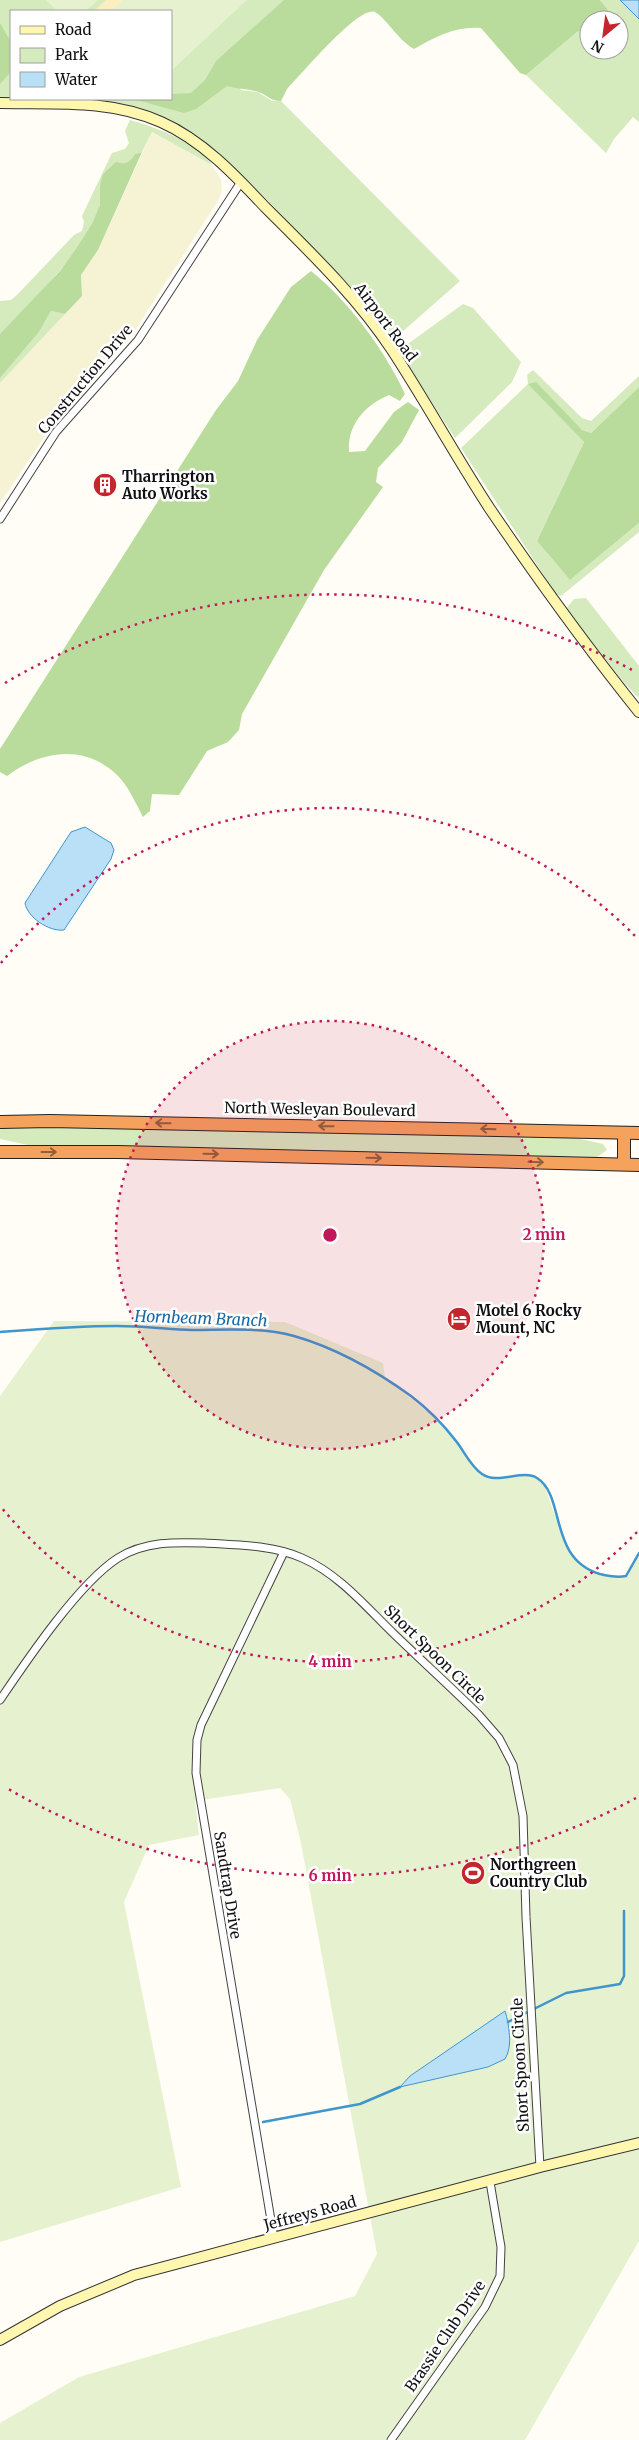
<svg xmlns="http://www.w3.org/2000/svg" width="639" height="2440" font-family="Merriweather,serif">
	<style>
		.farmland { fill: #f6f3d4 }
		.green { fill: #d5ebbd }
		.forest { fill: #b9dc9c }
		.sand { fill: #fbeec1 }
		.pitch { fill: #e6f2cf }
		.water { fill: #b9e0f7; stroke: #3f96cf }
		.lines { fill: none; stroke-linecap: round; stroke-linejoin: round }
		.stream { stroke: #3f96cf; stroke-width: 2.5 }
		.street-casing { stroke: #444; stroke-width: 9 }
		.secondary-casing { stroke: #333; stroke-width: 12 }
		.highway-casing { stroke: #222; stroke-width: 14 }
		.street { stroke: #fff; stroke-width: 7 }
		.secondary { stroke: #fff6b0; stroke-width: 10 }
		.highway { stroke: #f5a25d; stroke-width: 12 }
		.oneway { stroke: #8e613b }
		.ring { fill: none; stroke: #c2185b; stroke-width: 2.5; stroke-dasharray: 2.5 5 }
		.labels { text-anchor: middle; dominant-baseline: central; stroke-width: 5; stroke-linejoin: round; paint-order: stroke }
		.street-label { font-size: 15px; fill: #111; stroke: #fff }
		.poi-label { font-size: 15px; font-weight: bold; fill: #111; stroke: #fff; text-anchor: start }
		.water-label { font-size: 16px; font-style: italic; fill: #1768a6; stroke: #fff }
		.centre { fill: #c2185b; stroke: #fff; stroke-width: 2.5 }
		.ring-label { font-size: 15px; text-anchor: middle; font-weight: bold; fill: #c2185b; stroke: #fff; stroke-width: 5; stroke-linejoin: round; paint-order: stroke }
	</style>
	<rect width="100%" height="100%" fill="#fffdf5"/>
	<!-- farmland -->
	<path class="farmland" d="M 152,132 L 212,165 L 221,180 L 222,190 L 219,199 L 135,330 L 55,421 L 0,503 L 0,383 L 82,296 L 81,275 L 98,250 Z"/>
	<!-- green -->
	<g class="green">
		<path d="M 0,0 L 328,0 L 240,90 L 258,92 L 272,101 L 281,101 L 460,281 L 401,333 L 394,338 L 389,336 L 340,276 L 252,184 L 195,135 L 177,124 L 117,103 L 58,99 L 171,99 L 171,11 L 11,11 L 11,98 L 0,98 Z"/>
		<path d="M 600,0 L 639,0 L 639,122 L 633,117 L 614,139 L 606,153 L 526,75 L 577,32 L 589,28 L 589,50 L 619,50 L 619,20 L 604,20 L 612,15 Z"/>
		<path d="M 130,120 C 155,127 197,142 212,165 L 152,132 L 142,152 L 135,154 L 129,163 L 100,185 C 100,191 101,198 100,204 C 94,241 27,307 0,334 L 0,301 L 11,300 L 17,295 L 74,235 L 82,231 L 84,222 L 82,216 L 112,153 L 125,149 L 129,143 L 125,131 Z"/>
		<path d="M 463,304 L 473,308 L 521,362 L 512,382 L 455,438 L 407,365 L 403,354 L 405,346 Z"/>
		<path d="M 51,311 L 65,314 L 0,383 L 0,378 L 39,332 Z"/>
		<path d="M 533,370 L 582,418 L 591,421 L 639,376 L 639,387 L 591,433 L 582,430 L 529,384 L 584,442 L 537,541 L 570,580 L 639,523 L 639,532 L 561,596 L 556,594 L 461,448 L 528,384 L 527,375 Z"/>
		<path d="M 586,598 L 639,666 L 639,698 L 625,684 L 566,609 L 574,599 Z"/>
		<path d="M 28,1127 L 576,1138 L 603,1144 L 607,1150 L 597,1157 L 28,1145 L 0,1139 L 0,1130 L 2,1128 Z"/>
	</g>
	<!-- forest -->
	<g class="forest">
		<path d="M 284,0 L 600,0 L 612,15 L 604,20 L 589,20 L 589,28 L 577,32 L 526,75 L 520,73 L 481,28 C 455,26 435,37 414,49 C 399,41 385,17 375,12 C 359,5 300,76 287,89 L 281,101 C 271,101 268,96 259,92 C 250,89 237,89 227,86 L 196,109 L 184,113 L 133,99 L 171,99 L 171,94 L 191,93 L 205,80 L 216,61 Z"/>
		<path d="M 0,23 L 11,42 L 11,72 L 0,84 Z"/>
		<path d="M 142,152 L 98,250 L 81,275 L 82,296 L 65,314 L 51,311 L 39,332 L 0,378 L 0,334 L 60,271 L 76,249 L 92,224 L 100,205 L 100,185 L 103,174 L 116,162 C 127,165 129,163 135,154 Z"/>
		<path d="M 311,271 C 348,300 386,352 405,394 L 400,401 L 389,395 C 365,405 347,425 349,452 L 365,451 L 394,412 L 408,402 L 419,410 L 402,442 L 378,468 L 376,482 L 383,487 L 324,570 L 242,714 L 239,730 L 228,742 L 207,751 L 179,795 L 152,794 L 150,811 L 143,817 C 136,804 128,785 117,775 C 84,743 40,751 7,776 L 0,772 L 0,749 L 216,410 L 238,381 L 257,340 L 291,287 Z"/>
		<path d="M 536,382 L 582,430 L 591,433 L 639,387 L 639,523 L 570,580 L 537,541 L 584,442 L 528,384 Z"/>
	</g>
	<!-- sand -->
	<path class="sand" d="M 106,0 L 124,0 L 112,11 L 94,11 Z"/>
	<!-- pitch -->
	<g class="pitch">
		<path d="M 46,0 L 98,0 L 86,11 L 57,11 Z"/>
		<path d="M 124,0 L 247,0 L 171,71 L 171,11 L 112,11 Z"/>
		<path d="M 54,1321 L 285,1322 L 383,1363 L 385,1378 L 437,1419 L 480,1473 L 486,1477 L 500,1478 L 529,1475 L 537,1478 L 544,1485 L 562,1535 L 575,1559 L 582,1567 L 604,1575 L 626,1576 L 639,1553 L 639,2241 L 525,2440 L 0,2440 L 0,2423 L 79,2377 L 355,2296 L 377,2254 L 301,1843 L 290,1799 L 280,1788 L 195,1801 L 199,1835 L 149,1845 L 124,1902 L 181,2187 L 0,2242 L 0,1396 Z"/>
	</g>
	<!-- water -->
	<g class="water">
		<path d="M 620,0 L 639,0 L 639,19 Z"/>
		<path d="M 85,827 L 111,843 L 114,850 L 111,859 L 64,930 C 49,932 27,917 25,903 L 71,832 Z"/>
		<path d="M 505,2011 C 509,2024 513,2047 505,2059 L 488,2067 L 400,2087 L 410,2076 Z"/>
	</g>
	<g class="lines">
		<!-- stream -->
		<g class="stream">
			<path d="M 0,1332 C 39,1329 77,1326 117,1326 C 142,1326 167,1329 192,1330 C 226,1330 261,1327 294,1336 C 336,1348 375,1370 411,1396 C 428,1409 443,1424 456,1441 C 464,1451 471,1467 482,1474 C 497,1485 523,1469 537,1478 C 566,1496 548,1559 600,1574 C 608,1576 617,1578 626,1576 L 639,1553"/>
			<path d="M 508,2022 L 566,1993 L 620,1984 L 624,1976 L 624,1911"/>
			<path d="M 263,2122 L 360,2104 L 400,2087"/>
		</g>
		<!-- street casing -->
		<g class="street-casing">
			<g id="street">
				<path d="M 0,519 L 56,432 L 138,340 L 241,182"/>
				<path d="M 0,1700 C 27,1660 79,1583 118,1558 C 145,1541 175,1542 205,1543 C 237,1545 273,1545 302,1558 C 339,1574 366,1607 394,1634 C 423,1662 452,1688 479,1715 L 499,1738 L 513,1765 L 523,1816 L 526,1917 L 540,2167"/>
				<path d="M 274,2238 L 196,1773 L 197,1740 L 201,1725 L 284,1552"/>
				<path d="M 391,2440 L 485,2307 L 500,2276 L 501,2247 L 490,2182"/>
			</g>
		</g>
		<!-- secondary casing -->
		<g class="secondary-casing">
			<g id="secondary">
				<path d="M 0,103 C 54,104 110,99 161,122 C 202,140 235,175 265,207 C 310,252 357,297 392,350 C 426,402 456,457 490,509 C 537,578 586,646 639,712"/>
				<path d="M 0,2340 L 60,2306 L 134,2275 L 540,2167 L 639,2143"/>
			</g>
		</g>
		<!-- highway casing -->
		<g class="highway-casing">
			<g id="highway">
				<path d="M 0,1122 L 50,1121 L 639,1133"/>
				<path d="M 0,1152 L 118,1152 L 639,1165"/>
				<path d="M 624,1164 L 624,1133"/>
			</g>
		</g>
		<!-- street -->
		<use href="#street" class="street"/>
		<!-- secondary -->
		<use href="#secondary" class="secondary"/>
		<!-- highway -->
		<use href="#highway" class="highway"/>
	</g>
	<!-- one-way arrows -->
	<defs><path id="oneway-shaft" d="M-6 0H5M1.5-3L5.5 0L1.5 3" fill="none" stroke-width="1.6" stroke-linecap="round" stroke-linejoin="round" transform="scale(1.25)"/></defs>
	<g class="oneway">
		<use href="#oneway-shaft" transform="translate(163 1123) rotate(-179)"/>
		<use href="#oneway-shaft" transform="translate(326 1126) rotate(-179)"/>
		<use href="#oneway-shaft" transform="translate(488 1129) rotate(-178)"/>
		<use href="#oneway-shaft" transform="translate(49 1152)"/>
		<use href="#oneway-shaft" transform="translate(211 1154) rotate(1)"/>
		<use href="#oneway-shaft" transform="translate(374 1158) rotate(1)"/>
		<use href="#oneway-shaft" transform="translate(536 1162) rotate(2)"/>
	</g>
	<!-- distance rings -->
	<circle cx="330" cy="1235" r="214" fill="#c2185b" fill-opacity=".12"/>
	<g class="ring">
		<circle cx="330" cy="1235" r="214"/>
		<path d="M637 1532A427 427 0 0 1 1 1507M1 963A427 427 0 0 1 637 938"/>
		<path d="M636 1798A641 641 0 0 1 5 1787M5 683A641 641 0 0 1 636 672"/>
	</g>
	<!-- icons -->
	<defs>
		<g id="building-disc" transform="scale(1.25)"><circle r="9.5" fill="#c4262e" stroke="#fff"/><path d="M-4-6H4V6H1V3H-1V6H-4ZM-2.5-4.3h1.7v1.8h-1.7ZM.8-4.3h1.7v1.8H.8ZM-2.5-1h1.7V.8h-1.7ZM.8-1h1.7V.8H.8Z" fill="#fff"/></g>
		<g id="hotel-disc" transform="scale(1.25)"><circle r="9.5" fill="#c4262e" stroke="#fff"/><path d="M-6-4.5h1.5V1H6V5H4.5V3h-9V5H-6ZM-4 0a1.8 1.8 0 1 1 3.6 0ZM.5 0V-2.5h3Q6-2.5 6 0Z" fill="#fff"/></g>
		<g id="stadium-disc" transform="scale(1.25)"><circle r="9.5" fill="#c4262e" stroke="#fff"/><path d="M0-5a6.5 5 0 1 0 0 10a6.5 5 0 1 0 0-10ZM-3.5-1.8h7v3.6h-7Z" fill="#fff"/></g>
	</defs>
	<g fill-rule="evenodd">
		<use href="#building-disc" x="105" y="485"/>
		<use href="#hotel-disc" x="459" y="1319"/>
		<use href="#stadium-disc" x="473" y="1873"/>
	</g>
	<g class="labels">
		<!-- street labels -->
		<g class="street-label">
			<text transform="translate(386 322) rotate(53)">Airport Road</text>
			<text transform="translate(85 379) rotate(-50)">Construction Drive</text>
			<text transform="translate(320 1109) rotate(1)">North Wesleyan Boulevard</text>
			<text transform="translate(435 1654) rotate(44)">Short Spoon Circle</text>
			<text transform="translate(228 1885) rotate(81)">Sandtrap Drive</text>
			<text transform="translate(520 2065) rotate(-93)">Short Spoon Circle</text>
			<text transform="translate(310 2213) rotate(-15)">Jeffreys Road</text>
			<text transform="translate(445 2336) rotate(-56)">Brassie Club Drive</text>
		</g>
		<!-- poi labels -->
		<g class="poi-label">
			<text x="122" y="476">Tharrington<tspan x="122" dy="17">Auto Works</tspan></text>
			<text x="476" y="1310">Motel 6 Rocky<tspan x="476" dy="17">Mount, NC</tspan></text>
			<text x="490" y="1864">Northgreen<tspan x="490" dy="17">Country Club</tspan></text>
		</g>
		<!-- water labels -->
		<g class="water-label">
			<text transform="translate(201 1318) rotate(2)">Hornbeam Branch</text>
		</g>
	</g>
	<circle cx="330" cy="1235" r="8" class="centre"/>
	<g class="ring-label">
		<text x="544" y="1240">2 min</text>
		<text x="330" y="1667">4 min</text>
		<text x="330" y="1881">6 min</text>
	</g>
	<!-- legend -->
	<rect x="10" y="10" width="162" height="90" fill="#ffffff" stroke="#a0a0a0"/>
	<rect x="20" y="26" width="25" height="8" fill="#fff6b0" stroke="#a0a0a0"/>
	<text x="55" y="35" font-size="15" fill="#111111">Road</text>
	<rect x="20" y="48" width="25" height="15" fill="#d5ebbd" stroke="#a0a0a0"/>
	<text x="55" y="60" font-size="15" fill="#111111">Park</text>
	<rect x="20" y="72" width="25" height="15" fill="#b9e0f7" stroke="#a0a0a0"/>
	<text x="55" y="85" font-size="15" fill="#111111">Water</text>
	<!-- north arrow -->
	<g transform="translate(604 35) rotate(209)"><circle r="24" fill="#ffffff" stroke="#a0a0a0"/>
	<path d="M0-4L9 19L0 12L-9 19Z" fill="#c4262e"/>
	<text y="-8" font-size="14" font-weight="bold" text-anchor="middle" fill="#111111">N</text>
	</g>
</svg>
